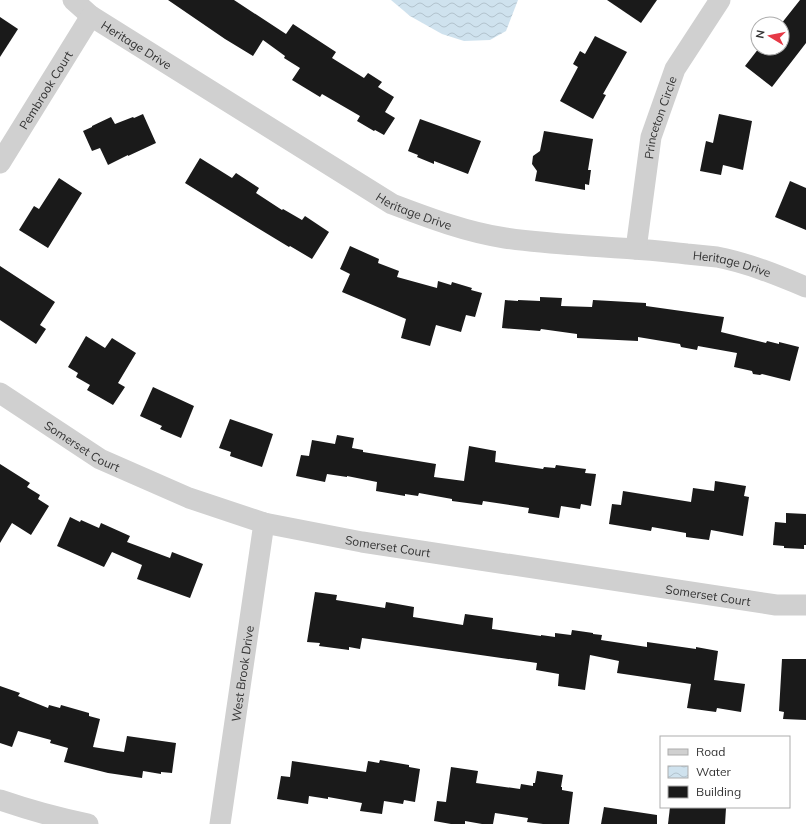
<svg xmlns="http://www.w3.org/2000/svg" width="806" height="824" font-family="Mulish,sans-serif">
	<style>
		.water { fill: url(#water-waves) }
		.building { fill: #1a1a1a }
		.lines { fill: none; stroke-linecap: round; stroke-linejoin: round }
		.street { stroke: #d0d0d0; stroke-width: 21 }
		.labels { text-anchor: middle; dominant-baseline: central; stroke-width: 4; stroke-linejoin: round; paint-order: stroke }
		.street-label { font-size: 12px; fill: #333; stroke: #fff }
	</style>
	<defs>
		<pattern id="water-waves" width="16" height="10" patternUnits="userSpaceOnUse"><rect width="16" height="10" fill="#cfe2ee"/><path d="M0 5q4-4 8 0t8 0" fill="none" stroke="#b2c2cd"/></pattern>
	</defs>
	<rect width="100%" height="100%" fill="#fff"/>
	<!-- water -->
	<path class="water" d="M 391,0 L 518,0 L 506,31 L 490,40 L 464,41 L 442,34 L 410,16 Z"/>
	<!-- building -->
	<g class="building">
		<path d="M 168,0 L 234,0 L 286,34 L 293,24 L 336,52 L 332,58 L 364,78 L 368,73 L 382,82 L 378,87 L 394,97 L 385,112 L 395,118 L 384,135 L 375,130 L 374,131 L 357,121 L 360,116 L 322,94 L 320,97 L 292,80 L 300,68 L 284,58 L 285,56 L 263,40 L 253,56 L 225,39 Z"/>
		<path d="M 607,0 L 657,0 L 641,23 Z"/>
		<path d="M 800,0 L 806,0 L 806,43 L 772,87 L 745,66 L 759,48 L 782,48 L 782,24 L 781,24 Z"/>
		<path d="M 0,17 L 18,29 L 0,57 Z"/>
		<path d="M 595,36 L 627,52 L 603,94 L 606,95 L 593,119 L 560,101 L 578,67 L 573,64 L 580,51 L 585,54 Z"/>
		<path d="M 143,114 L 156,143 L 128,156 L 128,155 L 108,165 L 100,148 L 92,151 L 83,131 L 92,127 L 92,126 L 111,117 L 115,124 L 133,117 L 134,118 Z"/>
		<path d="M 719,114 L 752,121 L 743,170 L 723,165 L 721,175 L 700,171 L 706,141 L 713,143 Z"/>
		<path d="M 420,119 L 481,141 L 468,174 L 434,161 L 434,164 L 417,157 L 418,155 L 408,151 Z"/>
		<path d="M 544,131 L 593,139 L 588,170 L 591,170 L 589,185 L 585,184 L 585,190 L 535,181 L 537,171 L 532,164 L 533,156 L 540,151 Z"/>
		<path d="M 200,158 L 232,178 L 236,173 L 259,188 L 256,193 L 282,210 L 283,209 L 302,220 L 305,216 L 329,232 L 312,259 L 290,246 L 289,247 L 256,227 L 185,183 Z"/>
		<path d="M 59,178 L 82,193 L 48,248 L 19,230 L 34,206 L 39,209 Z"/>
		<path d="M 790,181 L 806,188 L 806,230 L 775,217 Z"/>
		<path d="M 350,246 L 379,259 L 378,263 L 399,271 L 397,277 L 437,288 L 438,281 L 451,285 L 452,282 L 472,288 L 471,290 L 482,293 L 475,317 L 466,315 L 461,332 L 436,325 L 430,346 L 401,338 L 406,319 L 342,292 L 350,274 L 340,269 Z"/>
		<path d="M 0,266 L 55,302 L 40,325 L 46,329 L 36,344 L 0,320 Z"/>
		<path d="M 540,297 L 562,298 L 561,306 L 592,307 L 593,300 L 646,303 L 646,306 L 724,317 L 721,332 L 766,343 L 767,341 L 779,344 L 779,342 L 799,347 L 790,381 L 762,374 L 760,375 L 753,374 L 752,371 L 734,367 L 737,353 L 698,346 L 697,350 L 681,347 L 680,344 L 638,337 L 638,341 L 577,338 L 577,334 L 541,329 L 540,331 L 502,328 L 505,300 L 518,301 L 518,300 L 540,301 Z"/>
		<path d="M 86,336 L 105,348 L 112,338 L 136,353 L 118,383 L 125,387 L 113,405 L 87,390 L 90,385 L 76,377 L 78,373 L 68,367 Z"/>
		<path d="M 153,387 L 194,406 L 181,438 L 160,429 L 162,426 L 140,416 Z"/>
		<path d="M 230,419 L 273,434 L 262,467 L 230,456 L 231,452 L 219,448 Z"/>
		<path d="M 337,435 L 354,438 L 352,448 L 363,450 L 363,452 L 436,464 L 434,477 L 464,481 L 469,446 L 496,451 L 495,462 L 543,469 L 544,467 L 555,468 L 556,465 L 586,469 L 585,473 L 596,474 L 591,506 L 581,504 L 580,509 L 561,506 L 559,518 L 528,513 L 529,508 L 483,501 L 482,505 L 452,501 L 452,499 L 419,493 L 418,496 L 405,494 L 405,496 L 376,491 L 377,482 L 347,476 L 347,477 L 327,474 L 325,482 L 296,476 L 301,455 L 309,456 L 312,440 L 335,444 Z"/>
		<path d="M 0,464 L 30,483 L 27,487 L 40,495 L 38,499 L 49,506 L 31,535 L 12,523 L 0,543 Z"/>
		<path d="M 715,481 L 746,486 L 744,496 L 749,497 L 743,536 L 711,530 L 709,540 L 686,537 L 686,533 L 652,527 L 651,531 L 609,524 L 612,504 L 621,505 L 623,491 L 691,502 L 693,488 L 714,491 Z"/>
		<path d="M 786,513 L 806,514 L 806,545 L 804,545 L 804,549 L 784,548 L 784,546 L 773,545 L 775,522 L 786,523 Z"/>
		<path d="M 70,517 L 80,522 L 81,520 L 99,528 L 101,523 L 130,536 L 127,542 L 170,558 L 172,552 L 203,564 L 190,598 L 137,579 L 142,565 L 112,552 L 104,567 L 57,546 Z"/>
		<path d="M 315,592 L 337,595 L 336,600 L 385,608 L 386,602 L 414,607 L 413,617 L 463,625 L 465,614 L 493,618 L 492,629 L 541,636 L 541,635 L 555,637 L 555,633 L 571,635 L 572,630 L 593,633 L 593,634 L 602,635 L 601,640 L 647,647 L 647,642 L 696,649 L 696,647 L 718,651 L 714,680 L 745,684 L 741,712 L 717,708 L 716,712 L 687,708 L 691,684 L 617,673 L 619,661 L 590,655 L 585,690 L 558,686 L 559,674 L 536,670 L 537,663 L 362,638 L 360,649 L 349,647 L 349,650 L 319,646 L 320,643 L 307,642 Z"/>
		<path d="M 782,659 L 806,659 L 806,720 L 783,719 L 784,712 L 779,711 Z"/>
		<path d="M 0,686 L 20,693 L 18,696 L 48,708 L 49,705 L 60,708 L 61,705 L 89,713 L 89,716 L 100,719 L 93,747 L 124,752 L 127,736 L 176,743 L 172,773 L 161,772 L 161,774 L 143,771 L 142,778 L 108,773 L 64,762 L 68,748 L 50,743 L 51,740 L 18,731 L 12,747 L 0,743 Z"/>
		<path d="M 380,760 L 409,765 L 409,767 L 420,769 L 415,802 L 404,800 L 403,804 L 384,801 L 382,814 L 360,811 L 362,803 L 328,797 L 328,799 L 309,796 L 308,804 L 277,799 L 281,776 L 290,777 L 292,761 L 366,772 L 368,761 L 379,763 Z"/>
		<path d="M 451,767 L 478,771 L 476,783 L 520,789 L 521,784 L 533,786 L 533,783 L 535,783 L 537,771 L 563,775 L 561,787 L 562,787 L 562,790 L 573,792 L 569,824 L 543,824 L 527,822 L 528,818 L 495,813 L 493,824 L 482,824 L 465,821 L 465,824 L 451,824 L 434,821 L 437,801 L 446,802 Z"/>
		<path d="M 604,807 L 657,815 L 657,824 L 601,824 Z"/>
		<path d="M 670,807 L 726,808 L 725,824 L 668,824 Z"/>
	</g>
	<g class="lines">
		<!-- street -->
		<g class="street">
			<path id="s1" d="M 73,0 L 91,16 L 392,204 C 429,218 466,232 505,238 C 565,247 626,246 687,254 C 697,255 707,256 717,257 C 748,263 777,275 806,287"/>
			<path id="s2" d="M 0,163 L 91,16"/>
			<path id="s3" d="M 636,249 L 651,137 L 675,69 L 720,0"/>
			<path id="s4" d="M 0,393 L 100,459 L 189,498 L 264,523 L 362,542 L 776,605 L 806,605"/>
			<path d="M 0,800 C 29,810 58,818 88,824"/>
			<path id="s5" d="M 220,824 L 264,523"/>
		</g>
	</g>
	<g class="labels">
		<!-- street labels -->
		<g class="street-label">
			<text stroke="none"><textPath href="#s1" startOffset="78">Heritage Drive</textPath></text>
			<text stroke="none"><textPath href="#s2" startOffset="86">Pembrook Court</textPath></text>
			<text stroke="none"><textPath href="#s3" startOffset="134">Princeton Circle</textPath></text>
			<text stroke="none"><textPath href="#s1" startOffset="402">Heritage Drive</textPath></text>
			<text stroke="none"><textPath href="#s1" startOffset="726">Heritage Drive</textPath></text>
			<text stroke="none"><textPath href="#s4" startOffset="98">Somerset Court</textPath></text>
			<text stroke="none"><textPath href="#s4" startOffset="422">Somerset Court</textPath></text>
			<text stroke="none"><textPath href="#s4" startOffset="746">Somerset Court</textPath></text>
			<text stroke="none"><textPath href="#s5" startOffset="152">West Brook Drive</textPath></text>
		</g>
	</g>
	<!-- legend -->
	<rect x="660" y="736" width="130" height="72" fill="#ffffff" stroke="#adadad"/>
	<rect x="668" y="749" width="20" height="6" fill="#d0d0d0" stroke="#adadad"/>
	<text x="696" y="756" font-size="12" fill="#333333">Road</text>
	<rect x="668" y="766" width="20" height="12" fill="url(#water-waves)" stroke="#adadad"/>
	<text x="696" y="776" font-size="12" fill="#333333">Water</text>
	<rect x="668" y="786" width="20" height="12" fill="#1a1a1a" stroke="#adadad"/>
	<text x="696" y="796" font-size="12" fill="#333333">Building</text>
	<!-- north arrow -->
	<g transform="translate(770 36) rotate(280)"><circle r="19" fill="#ffffff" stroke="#adadad"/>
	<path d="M0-3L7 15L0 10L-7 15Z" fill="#e63946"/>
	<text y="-6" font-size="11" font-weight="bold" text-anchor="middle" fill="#333333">N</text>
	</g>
</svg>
